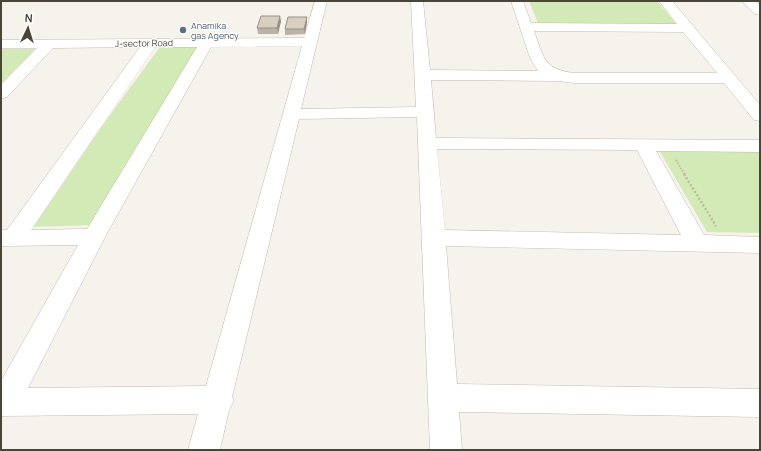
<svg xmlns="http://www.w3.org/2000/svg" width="761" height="451" font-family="Manrope,sans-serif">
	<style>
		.green { fill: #d2eab5 }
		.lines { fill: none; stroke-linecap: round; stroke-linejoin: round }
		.minor-casing { stroke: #c2bbae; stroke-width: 1 }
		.path-far1 { stroke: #c4b79f; stroke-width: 2; stroke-dasharray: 1.5 1.5; stroke-linecap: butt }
		.path { stroke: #c4b79f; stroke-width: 2.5; stroke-dasharray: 2 2; stroke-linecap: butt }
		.minor { fill: #fff; fill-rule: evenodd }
		.wall { fill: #bab2a6 }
		.shaded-wall { fill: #979187 }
		.building { fill: #d8cfc1; stroke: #979187 }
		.service-dot { fill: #5c6f8a; stroke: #fff; stroke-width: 1.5 }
		.labels { text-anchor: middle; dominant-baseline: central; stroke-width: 3; stroke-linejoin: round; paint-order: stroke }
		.far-service-label { font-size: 9px; fill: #4e5e75; stroke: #fff; text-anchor: start }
		.far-street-label { font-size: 9px; fill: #4b4439; stroke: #fff }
	</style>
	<rect width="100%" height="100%" fill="#f6f3ec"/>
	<!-- green -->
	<g class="green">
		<path d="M 529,1 L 657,1 L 677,25 L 538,23 Z"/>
		<path d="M 160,47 L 200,47 L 96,225 L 28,227 Z"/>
		<path d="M 1,49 L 35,49 L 1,84 Z"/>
		<path d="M 659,150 L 760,150 L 760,233 L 707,232 Z"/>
	</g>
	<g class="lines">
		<!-- minor casing -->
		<g class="minor-casing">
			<g id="minor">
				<path d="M 315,1 L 327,1 L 301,109 L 416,107 L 411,1 L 423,1 L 430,70 L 538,71 L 530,58 L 511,1 L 523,1 L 531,23 L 677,24 L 659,1 L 672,1 L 760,105 L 760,121 L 754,120 L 724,83 L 574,83 L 559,81 L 431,80 L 436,138 L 760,140 L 760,152 L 656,151 L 704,235 L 760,237 L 760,253 L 446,246 L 457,384 L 760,389 L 760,417 L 459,412 L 462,450 L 430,450 L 417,117 L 299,119 L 232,397 L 234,400 L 229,410 L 220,450 L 188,450 L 198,414 L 1,416 L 1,381 L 78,245 L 1,246 L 1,230 L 7,230 L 140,47 L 53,48 L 7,97 L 1,99 L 1,85 L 37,48 L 1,48 L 1,40 L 304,38 ZM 534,31 L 683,32 L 717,73 L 574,73 C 543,69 544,58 534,31 ZM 302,46 L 206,386 L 28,388 L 105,237 L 211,47 ZM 155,47 L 197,47 L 87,229 L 31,230 ZM 437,149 L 637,150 L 681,235 L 445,230 Z"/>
				<path d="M 742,1 L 756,1 L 760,5 L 760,15 L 755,14 Z"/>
			</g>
		</g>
		<!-- path-far1 -->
		<path class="path-far1" d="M 676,160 L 685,175"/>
		<!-- path -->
		<path class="path" d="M 684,174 L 716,226"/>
		<!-- minor -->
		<use href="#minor" class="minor"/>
	</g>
	<!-- wall -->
	<g class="wall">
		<path d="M 281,21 L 278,34 L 258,34 L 257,28 Z"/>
		<path d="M 307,22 L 305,34 L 285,35 L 285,29 Z"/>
	</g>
	<!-- shaded-wall -->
	<g class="shaded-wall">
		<path d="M 280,16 L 281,21 L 278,34 L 277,28 Z"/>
		<path d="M 307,17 L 307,22 L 305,34 L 304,29 Z"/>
	</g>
	<!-- building -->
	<g class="building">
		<path d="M 261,16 L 280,16 L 277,28 L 257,28 Z"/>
		<path d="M 288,17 L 307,17 L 304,29 L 285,29 Z"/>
	</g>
	<!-- markers -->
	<circle class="service-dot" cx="183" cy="30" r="4"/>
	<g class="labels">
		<!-- far-service labels -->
		<g class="far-service-label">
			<text x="191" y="25">Anamika<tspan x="191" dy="10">gas Agency</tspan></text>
		</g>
		<!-- far-street labels -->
		<g class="far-street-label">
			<text transform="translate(144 43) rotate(-1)">J-sector Road</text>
		</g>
	</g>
	<!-- border -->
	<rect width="761" height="451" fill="none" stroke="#4b4439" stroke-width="4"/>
	<!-- north arrow -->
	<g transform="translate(28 28) rotate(4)" stroke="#ffffff" stroke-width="3" paint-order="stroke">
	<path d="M0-3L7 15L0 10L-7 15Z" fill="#4b4439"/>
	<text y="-6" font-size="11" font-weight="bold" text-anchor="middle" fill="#4b4439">N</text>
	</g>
</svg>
